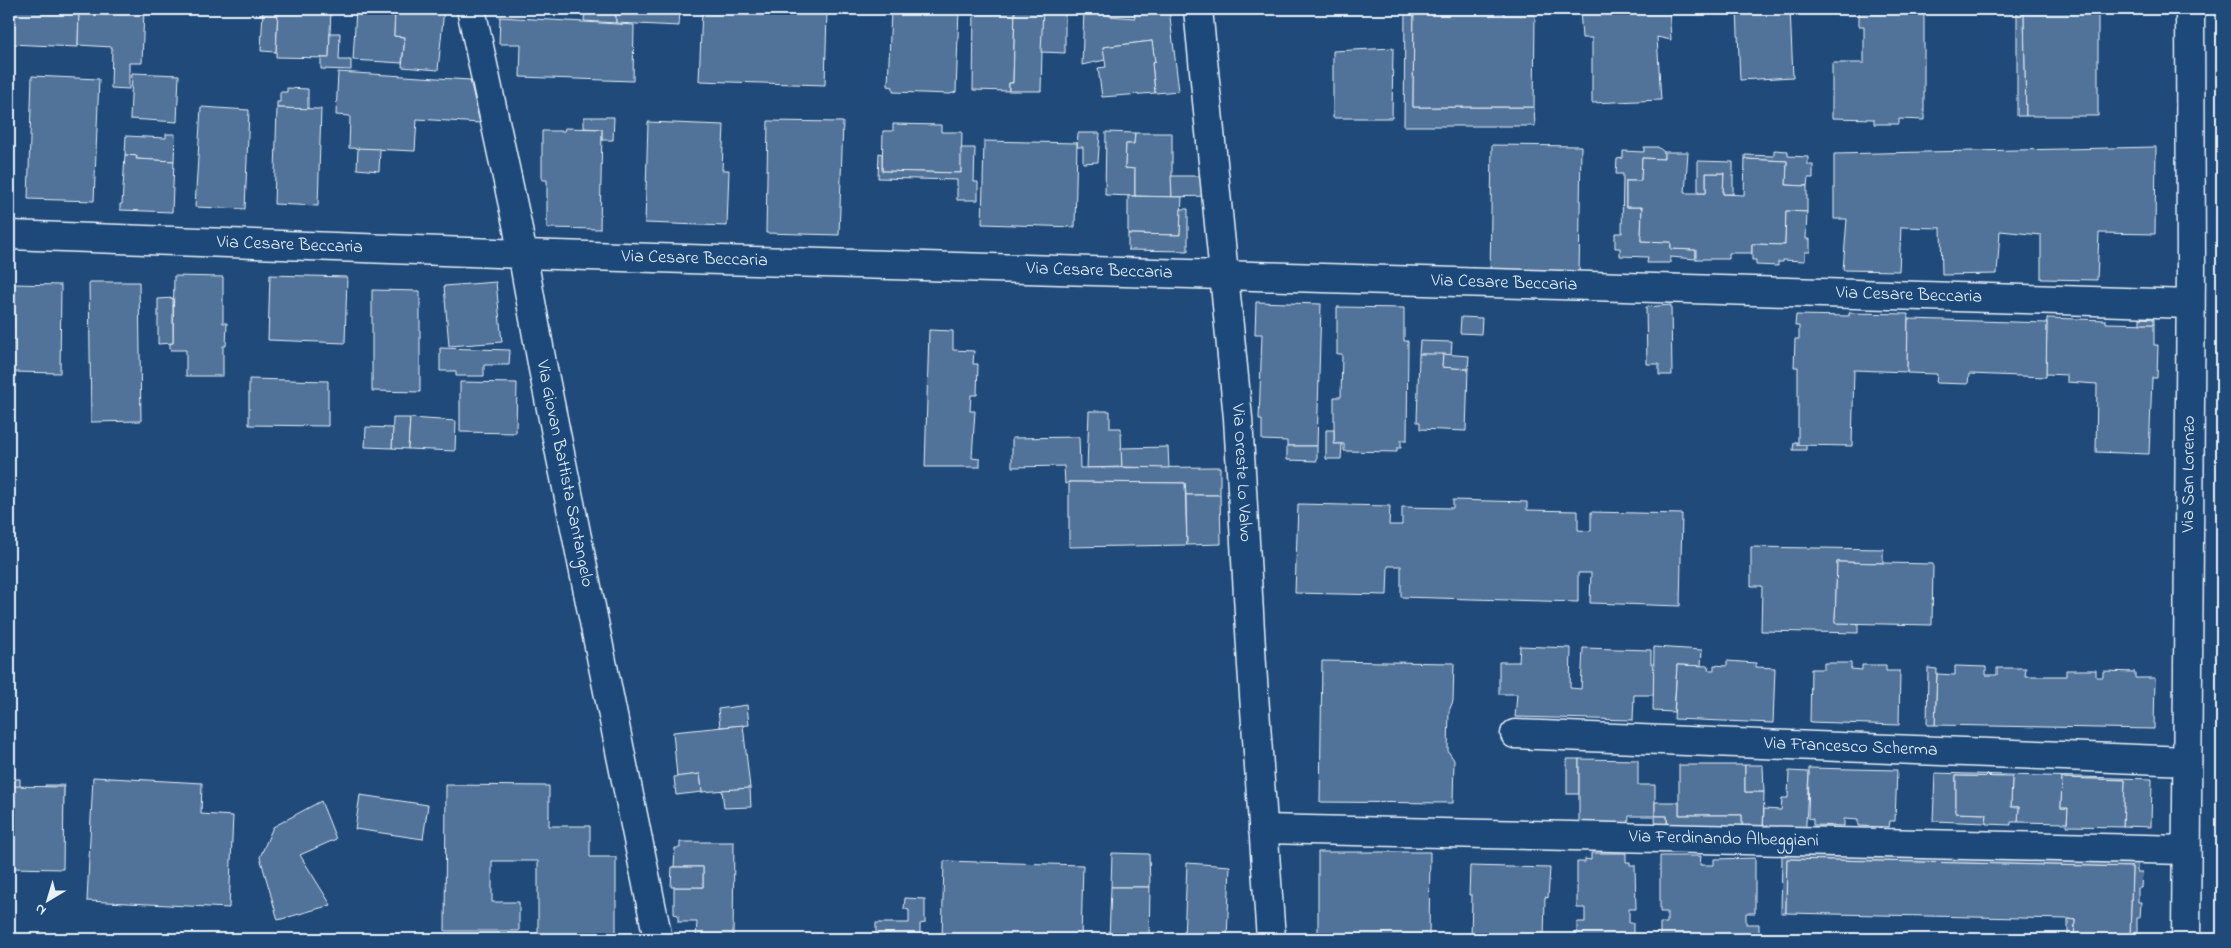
<svg xmlns="http://www.w3.org/2000/svg" width="2231" height="948" font-family="'Indie Flower',sans-serif">
	<style>
		.building { fill: #517399; stroke: #e8f1f8 }
		.lines { fill: none; stroke-linecap: round; stroke-linejoin: round }
		.minor-casing { stroke: #e8f1f8; stroke-width: 31 }
		.tertiary-casing { stroke: #e8f1f8; stroke-width: 31 }
		.minor { stroke: #1f4a7a; stroke-width: 28 }
		.tertiary { stroke: #1f4a7a; stroke-width: 28 }
		.labels { text-anchor: middle; dominant-baseline: central; stroke-width: 4.5; stroke-linejoin: round; paint-order: stroke }
		.street-label { font-size: 18px; fill: #e8f1f8; stroke: #1f4a7a }
	</style>
	<rect width="100%" height="100%" fill="#1f4a7a"/>
	<filter id="ink" filterUnits="userSpaceOnUse"><feTurbulence type="fractalNoise" baseFrequency=".02" numOctaves="2"/><feDisplacementMap in="SourceGraphic" scale="10" xChannelSelector="R" yChannelSelector="G"/><feConvolveMatrix kernelMatrix="1 2 1 2 8 2 1 2 1" color-interpolation-filters="sRGB"/></filter>
	<g filter="url(#ink)">
		<!-- building -->
		<g class="building">
			<path d="M 9,9 L 79,9 L 78,47 L 9,44 Z"/>
			<path d="M 79,9 L 144,9 L 142,63 L 129,63 L 129,89 L 111,88 L 112,47 L 78,45 Z"/>
			<path d="M 263,9 L 278,9 L 276,52 L 261,51 Z"/>
			<path d="M 278,9 L 331,9 L 329,58 L 276,57 Z"/>
			<path d="M 356,9 L 395,9 L 394,36 L 405,37 L 402,63 L 353,60 Z"/>
			<path d="M 395,9 L 444,9 L 438,70 L 402,67 L 405,37 L 394,36 Z"/>
			<path d="M 585,9 L 616,9 L 616,23 L 584,21 Z"/>
			<path d="M 616,9 L 680,9 L 679,26 L 616,23 Z"/>
			<path d="M 702,9 L 827,12 L 825,85 L 699,81 Z"/>
			<path d="M 891,9 L 959,9 L 956,92 L 950,94 L 893,92 L 893,87 L 888,86 Z"/>
			<path d="M 974,9 L 1015,9 L 1013,83 L 1009,83 L 1009,91 L 973,90 Z"/>
			<path d="M 1015,9 L 1043,9 L 1041,91 L 1009,91 L 1009,83 L 1013,83 Z"/>
			<path d="M 1043,9 L 1065,9 L 1065,53 L 1041,52 Z"/>
			<path d="M 1084,9 L 1109,9 L 1109,16 L 1135,18 L 1134,9 L 1169,9 L 1179,91 L 1155,93 L 1152,63 L 1155,62 L 1152,41 L 1103,47 L 1105,60 L 1082,65 Z"/>
			<path d="M 1405,9 L 1414,9 L 1413,107 L 1534,107 L 1535,126 L 1404,126 Z"/>
			<path d="M 1414,9 L 1504,9 L 1504,15 L 1535,15 L 1534,107 L 1413,107 Z"/>
			<path d="M 1580,9 L 1669,9 L 1671,40 L 1657,37 L 1661,100 L 1592,103 L 1592,38 L 1582,38 Z"/>
			<path d="M 1737,9 L 1790,9 L 1793,77 L 1740,80 Z"/>
			<path d="M 1859,9 L 1924,9 L 1924,120 L 1899,119 L 1899,124 L 1874,124 L 1874,119 L 1832,118 L 1832,63 L 1864,63 L 1864,26 L 1859,26 Z"/>
			<path d="M 2017,9 L 2024,9 L 2026,116 L 2017,116 Z"/>
			<path d="M 2024,9 L 2098,9 L 2098,116 L 2026,116 Z"/>
			<path d="M 500,17 L 634,25 L 633,81 L 520,77 L 521,44 L 499,44 Z"/>
			<path d="M 330,33 L 340,33 L 339,60 L 351,60 L 351,70 L 321,69 L 321,58 L 329,58 Z"/>
			<path d="M 1152,41 L 1155,62 L 1152,63 L 1155,93 L 1102,97 L 1098,68 L 1106,67 L 1103,47 Z"/>
			<path d="M 1393,48 L 1392,118 L 1333,118 L 1333,51 Z"/>
			<path d="M 338,72 L 470,80 L 480,123 L 417,119 L 415,151 L 349,148 L 350,116 L 336,115 Z"/>
			<path d="M 132,73 L 179,75 L 177,122 L 130,119 Z"/>
			<path d="M 32,76 L 99,79 L 94,201 L 28,199 Z"/>
			<path d="M 287,88 L 308,89 L 308,109 L 277,108 L 277,102 L 280,102 L 280,92 L 287,92 Z"/>
			<path d="M 201,107 L 249,110 L 245,209 L 195,207 Z"/>
			<path d="M 277,108 L 321,109 L 318,206 L 274,204 Z"/>
			<path d="M 584,117 L 614,117 L 613,140 L 602,140 L 602,129 L 584,128 Z"/>
			<path d="M 768,121 L 843,122 L 839,235 L 766,233 Z"/>
			<path d="M 648,122 L 724,125 L 722,170 L 729,170 L 727,226 L 645,223 Z"/>
			<path d="M 893,124 L 941,125 L 941,132 L 962,132 L 961,173 L 882,171 L 883,131 L 893,131 Z"/>
			<path d="M 565,128 L 602,129 L 600,229 L 547,228 L 547,180 L 542,180 L 542,131 L 564,131 Z"/>
			<path d="M 1106,132 L 1135,133 L 1134,144 L 1126,144 L 1125,168 L 1135,169 L 1135,196 L 1105,195 Z"/>
			<path d="M 1078,133 L 1100,133 L 1098,162 L 1083,163 L 1083,147 L 1077,147 Z"/>
			<path d="M 1135,133 L 1172,133 L 1172,197 L 1135,196 L 1135,169 L 1125,168 L 1126,144 L 1134,144 Z"/>
			<path d="M 166,134 L 175,134 L 174,161 L 136,159 L 137,156 L 125,155 L 126,136 L 166,138 Z"/>
			<path d="M 984,141 L 1077,143 L 1075,227 L 982,224 Z"/>
			<path d="M 1492,145 L 1581,146 L 1579,279 L 1490,278 Z"/>
			<path d="M 1644,147 L 1658,147 L 1664,152 L 1664,159 L 1642,158 L 1641,181 L 1626,181 L 1626,207 L 1642,207 L 1641,241 L 1671,242 L 1671,249 L 1696,250 L 1696,259 L 1670,257 L 1670,263 L 1647,263 L 1648,257 L 1620,256 L 1620,248 L 1615,248 L 1615,233 L 1622,233 L 1623,174 L 1616,174 L 1617,159 L 1623,158 L 1623,151 L 1644,152 Z"/>
			<path d="M 2156,147 L 2155,234 L 2099,233 L 2097,280 L 2041,279 L 2041,235 L 2000,231 L 1997,274 L 1942,275 L 1941,228 L 1901,227 L 1899,271 L 1843,270 L 1847,219 L 1834,219 L 1834,154 Z"/>
			<path d="M 358,148 L 380,149 L 379,171 L 357,169 Z"/>
			<path d="M 961,148 L 975,148 L 974,182 L 978,182 L 978,200 L 957,200 L 957,180 L 878,178 L 879,153 L 882,154 L 882,171 L 961,173 Z"/>
			<path d="M 1774,150 L 1788,151 L 1788,156 L 1808,157 L 1808,165 L 1813,165 L 1813,178 L 1808,178 L 1807,186 L 1786,185 L 1787,161 L 1745,159 L 1745,155 L 1774,156 Z"/>
			<path d="M 1664,152 L 1688,152 L 1685,193 L 1706,193 L 1706,173 L 1724,173 L 1723,194 L 1744,195 L 1745,159 L 1787,161 L 1786,185 L 1807,186 L 1807,212 L 1786,211 L 1785,245 L 1752,244 L 1752,253 L 1729,253 L 1729,259 L 1696,259 L 1696,250 L 1671,249 L 1671,242 L 1641,241 L 1642,207 L 1626,207 L 1626,181 L 1641,181 L 1642,158 L 1664,159 Z"/>
			<path d="M 125,155 L 137,156 L 136,159 L 174,161 L 172,212 L 120,210 L 120,204 L 122,204 Z"/>
			<path d="M 1698,161 L 1733,162 L 1733,194 L 1723,194 L 1724,173 L 1706,173 L 1706,193 L 1698,193 Z"/>
			<path d="M 1171,176 L 1203,176 L 1207,196 L 1172,197 Z"/>
			<path d="M 1128,196 L 1182,197 L 1180,235 L 1128,234 Z"/>
			<path d="M 1181,209 L 1188,209 L 1188,251 L 1128,250 L 1128,234 L 1180,235 Z"/>
			<path d="M 1786,211 L 1807,212 L 1806,239 L 1810,239 L 1810,252 L 1805,252 L 1805,261 L 1783,260 L 1783,262 L 1778,262 L 1778,266 L 1756,265 L 1756,260 L 1752,260 L 1752,244 L 1785,245 Z"/>
			<path d="M 270,275 L 347,277 L 345,343 L 268,340 Z"/>
			<path d="M 174,276 L 223,277 L 223,323 L 227,323 L 226,346 L 223,346 L 223,376 L 186,376 L 186,350 L 170,350 L 170,343 L 173,343 Z"/>
			<path d="M 89,282 L 139,282 L 141,421 L 91,422 Z"/>
			<path d="M 496,282 L 502,342 L 449,346 L 444,286 Z"/>
			<path d="M 14,284 L 61,285 L 60,373 L 12,372 Z"/>
			<path d="M 372,290 L 420,291 L 420,392 L 372,391 Z"/>
			<path d="M 173,298 L 173,343 L 158,344 L 158,299 Z"/>
			<path d="M 1256,302 L 1321,304 L 1317,446 L 1287,446 L 1287,441 L 1262,440 L 1262,420 L 1259,420 L 1262,334 L 1255,334 Z"/>
			<path d="M 1671,305 L 1672,375 L 1659,375 L 1659,364 L 1647,364 L 1646,307 Z"/>
			<path d="M 1337,307 L 1404,308 L 1404,341 L 1408,341 L 1407,440 L 1401,440 L 1401,448 L 1397,448 L 1397,452 L 1344,451 L 1344,444 L 1334,444 L 1334,397 L 1341,397 L 1342,354 L 1337,354 Z"/>
			<path d="M 1849,313 L 1908,314 L 1907,372 L 1854,370 L 1852,446 L 1798,445 L 1798,367 L 1794,367 L 1795,339 L 1799,339 L 1799,326 L 1795,326 L 1796,315 L 1849,316 Z"/>
			<path d="M 1461,317 L 1482,318 L 1481,334 L 1460,333 Z"/>
			<path d="M 2047,318 L 2106,320 L 2106,323 L 2154,324 L 2154,345 L 2158,345 L 2157,378 L 2152,378 L 2149,454 L 2096,452 L 2097,384 L 2067,382 L 2067,375 L 2046,374 Z"/>
			<path d="M 2140,318 L 2154,319 L 2154,324 L 2140,324 Z"/>
			<path d="M 1908,319 L 2047,323 L 2046,377 L 1969,374 L 1968,384 L 1936,383 L 1937,374 L 1907,373 Z"/>
			<path d="M 929,330 L 953,331 L 953,350 L 974,351 L 973,364 L 978,364 L 977,395 L 971,395 L 970,411 L 975,411 L 972,458 L 980,459 L 980,467 L 925,467 Z"/>
			<path d="M 1420,341 L 1452,342 L 1451,355 L 1419,354 Z"/>
			<path d="M 440,348 L 510,350 L 509,365 L 484,365 L 484,376 L 456,376 L 456,371 L 440,371 Z"/>
			<path d="M 1419,354 L 1443,354 L 1442,367 L 1468,369 L 1466,431 L 1420,429 L 1420,422 L 1417,422 Z"/>
			<path d="M 1443,354 L 1469,356 L 1468,369 L 1442,367 Z"/>
			<path d="M 249,379 L 328,381 L 328,426 L 249,425 Z"/>
			<path d="M 460,382 L 517,383 L 516,433 L 460,432 Z"/>
			<path d="M 1089,411 L 1110,411 L 1110,428 L 1121,428 L 1122,467 L 1087,468 Z"/>
			<path d="M 393,418 L 410,418 L 408,449 L 392,448 Z"/>
			<path d="M 410,418 L 456,421 L 455,451 L 408,449 Z"/>
			<path d="M 366,427 L 393,428 L 392,448 L 365,447 Z"/>
			<path d="M 1326,430 L 1334,430 L 1334,444 L 1342,444 L 1341,459 L 1326,459 Z"/>
			<path d="M 1079,437 L 1080,468 L 1220,467 L 1220,495 L 1186,495 L 1185,483 L 1069,482 L 1065,484 L 1064,466 L 1012,467 L 1012,438 Z"/>
			<path d="M 1794,442 L 1797,442 L 1797,445 L 1806,445 L 1806,450 L 1793,450 Z"/>
			<path d="M 1287,446 L 1317,446 L 1317,461 L 1287,460 Z"/>
			<path d="M 1168,447 L 1169,468 L 1122,467 L 1121,448 Z"/>
			<path d="M 1069,482 L 1185,483 L 1187,545 L 1069,547 Z"/>
			<path d="M 1186,495 L 1220,495 L 1221,544 L 1187,545 Z"/>
			<path d="M 1453,500 L 1527,502 L 1527,510 L 1578,511 L 1578,530 L 1591,531 L 1591,512 L 1682,514 L 1680,606 L 1590,603 L 1591,573 L 1578,573 L 1578,602 L 1401,597 L 1401,566 L 1388,566 L 1387,595 L 1295,593 L 1298,504 L 1390,506 L 1389,525 L 1402,525 L 1402,507 L 1453,508 Z"/>
			<path d="M 1751,547 L 1883,549 L 1883,563 L 1837,562 L 1835,623 L 1858,623 L 1858,633 L 1761,631 L 1762,586 L 1751,586 Z"/>
			<path d="M 1837,562 L 1933,564 L 1932,625 L 1835,623 Z"/>
			<path d="M 1520,646 L 1571,648 L 1570,688 L 1581,689 L 1583,648 L 1651,650 L 1651,664 L 1655,664 L 1654,695 L 1634,695 L 1633,720 L 1515,717 L 1517,694 L 1499,694 L 1499,662 L 1519,662 Z"/>
			<path d="M 1654,647 L 1702,650 L 1701,666 L 1677,665 L 1674,712 L 1653,711 Z"/>
			<path d="M 1322,661 L 1454,663 L 1453,701 L 1449,711 L 1448,751 L 1454,760 L 1453,803 L 1320,802 Z"/>
			<path d="M 1727,661 L 1756,663 L 1756,667 L 1775,668 L 1773,723 L 1674,719 L 1677,665 L 1709,666 L 1708,670 L 1714,670 L 1714,665 L 1727,666 Z"/>
			<path d="M 1824,663 L 1851,663 L 1851,669 L 1862,670 L 1862,665 L 1886,665 L 1886,671 L 1900,671 L 1899,725 L 1810,722 L 1811,669 L 1824,669 Z"/>
			<path d="M 1955,666 L 1986,667 L 1986,675 L 1997,675 L 1997,668 L 2026,668 L 2025,676 L 2066,676 L 2066,670 L 2096,670 L 2096,677 L 2103,677 L 2103,671 L 2135,672 L 2135,678 L 2155,678 L 2154,729 L 1935,725 L 1937,674 L 1955,675 Z"/>
			<path d="M 1928,668 L 1937,669 L 1935,725 L 1927,725 Z"/>
			<path d="M 747,705 L 749,725 L 720,727 L 718,709 Z"/>
			<path d="M 743,725 L 750,788 L 702,792 L 700,774 L 677,777 L 673,732 Z"/>
			<rect x="1567" y="759" width="12" height="35"/>
			<path d="M 1579,759 L 1638,760 L 1638,785 L 1655,785 L 1655,816 L 1629,816 L 1628,833 L 1579,833 Z"/>
			<path d="M 1679,765 L 1745,765 L 1745,792 L 1764,792 L 1763,833 L 1742,833 L 1742,815 L 1679,815 Z"/>
			<path d="M 1745,765 L 1763,765 L 1764,792 L 1745,792 Z"/>
			<path d="M 1809,768 L 1897,770 L 1895,821 L 1890,821 L 1889,827 L 1858,826 L 1858,820 L 1844,819 L 1844,826 L 1813,825 L 1813,819 L 1808,818 Z"/>
			<path d="M 1789,771 L 1809,772 L 1805,840 L 1763,833 L 1764,809 L 1781,810 L 1782,798 L 1788,798 Z"/>
			<path d="M 1935,773 L 2152,779 L 2151,827 L 2123,826 L 2125,780 L 2062,778 L 2061,808 L 2068,808 L 2067,823 L 2018,822 L 2019,807 L 2011,807 L 2012,777 L 1956,776 L 1956,813 L 1987,814 L 1986,823 L 1933,821 Z"/>
			<path d="M 700,774 L 702,792 L 676,795 L 674,777 Z"/>
			<path d="M 1956,776 L 2012,777 L 2011,807 L 2019,807 L 2018,822 L 2011,822 L 2011,825 L 1986,824 L 1987,814 L 1956,813 Z"/>
			<path d="M 93,777 L 202,783 L 201,814 L 233,816 L 229,908 L 87,901 Z"/>
			<path d="M 2062,778 L 2125,780 L 2123,827 L 2067,826 L 2068,808 L 2061,808 Z"/>
			<path d="M 9,779 L 20,779 L 20,797 L 45,797 L 45,785 L 64,785 L 62,866 L 9,865 Z"/>
			<path d="M 446,785 L 549,786 L 549,826 L 590,826 L 590,857 L 616,857 L 616,939 L 538,938 L 538,861 L 492,861 L 492,902 L 519,902 L 519,931 L 445,931 Z"/>
			<path d="M 9,786 L 64,787 L 63,869 L 9,868 Z"/>
			<path d="M 750,788 L 751,807 L 724,808 L 722,790 Z"/>
			<path d="M 360,795 L 428,805 L 423,839 L 355,829 Z"/>
			<path d="M 321,801 L 336,839 L 300,855 L 331,905 L 278,920 L 260,857 L 273,827 Z"/>
			<path d="M 1655,802 L 1679,802 L 1679,815 L 1742,815 L 1742,838 L 1668,837 L 1667,816 L 1655,816 Z"/>
			<path d="M 1655,816 L 1667,816 L 1667,832 L 1656,832 Z"/>
			<path d="M 680,842 L 734,842 L 733,937 L 696,936 L 697,922 L 678,922 L 678,915 L 674,914 L 674,887 L 703,887 L 703,867 L 674,867 L 675,848 L 680,848 Z"/>
			<path d="M 1318,852 L 1430,852 L 1429,939 L 1318,939 Z"/>
			<path d="M 1112,853 L 1149,854 L 1150,887 L 1111,887 Z"/>
			<path d="M 1591,853 L 1626,853 L 1626,862 L 1630,862 L 1630,865 L 1635,865 L 1636,909 L 1629,909 L 1629,923 L 1633,923 L 1633,939 L 1577,939 L 1577,922 L 1585,922 L 1585,908 L 1577,908 L 1577,862 L 1585,862 L 1585,859 L 1591,860 Z"/>
			<path d="M 1782,855 L 2137,863 L 2137,872 L 2142,872 L 2141,888 L 2138,888 L 2138,902 L 2141,902 L 2140,918 L 2137,918 L 2137,939 L 2130,939 L 2132,867 L 1787,859 L 1786,913 L 1781,913 Z"/>
			<path d="M 1660,856 L 1701,856 L 1700,865 L 1714,865 L 1714,859 L 1755,858 L 1755,913 L 1746,913 L 1746,924 L 1759,924 L 1759,939 L 1660,939 L 1660,923 L 1667,923 L 1667,912 L 1660,912 Z"/>
			<path d="M 1787,859 L 2132,867 L 2130,939 L 2074,939 L 2075,920 L 2068,919 L 1786,913 Z"/>
			<path d="M 944,861 L 1083,865 L 1081,939 L 942,939 Z"/>
			<path d="M 1187,863 L 1230,866 L 1227,939 L 1184,939 Z"/>
			<path d="M 1470,866 L 1550,868 L 1548,898 L 1545,897 L 1544,939 L 1471,939 L 1472,895 L 1469,895 Z"/>
			<path d="M 672,867 L 703,867 L 703,887 L 671,887 Z"/>
			<path d="M 1111,887 L 1150,887 L 1149,939 L 1109,939 Z"/>
			<path d="M 905,898 L 925,899 L 925,923 L 920,924 L 920,939 L 876,939 L 876,923 L 909,923 L 909,910 L 904,909 Z"/>
			<path d="M 2068,919 L 2075,920 L 2074,939 L 2068,939 Z"/>
			<rect x="1788" y="936" width="53" height="3"/>
		</g>
		<g class="lines">
			<!-- minor casing -->
			<g class="minor-casing">
				<g id="minor">
					<path id="s1" d="M 471,9 L 517,224 L 543,369 L 658,939"/>
					<path id="s2" d="M 1198,9 L 1238,418 L 1252,666 L 1271,939"/>
					<path id="s3" d="M 9,235 L 523,254 L 2190,304"/>
					<path id="s4" d="M 1515,734 L 2187,761"/>
					<path id="s5" d="M 1263,829 L 2186,850"/>
				</g>
			</g>
			<!-- tertiary casing -->
			<g class="tertiary-casing">
				<g id="tertiary">
					<path id="s6" d="M 2186,939 L 2191,266 L 2190,9"/>
				</g>
			</g>
			<!-- minor -->
			<use href="#minor" class="minor"/>
			<!-- tertiary -->
			<use href="#tertiary" class="tertiary"/>
		</g>
	</g>
	<g class="labels">
		<!-- street labels -->
		<g class="street-label">
			<text stroke="none"><textPath href="#s3" startOffset="281">Via Cesare Beccaria</textPath></text>
			<text stroke="none"><textPath href="#s3" startOffset="686">Via Cesare Beccaria</textPath></text>
			<text stroke="none"><textPath href="#s3" startOffset="1091">Via Cesare Beccaria</textPath></text>
			<text stroke="none"><textPath href="#s3" startOffset="1496">Via Cesare Beccaria</textPath></text>
			<text stroke="none"><textPath href="#s3" startOffset="1901">Via Cesare Beccaria</textPath></text>
			<text stroke="none"><textPath href="#s2" startOffset="466">Via Oreste Lo Valvo</textPath></text>
			<text stroke="none"><textPath href="#s1" startOffset="474">Via Giovan Battista Santangelo</textPath></text>
			<text stroke="none"><textPath href="#s6" startOffset="465">Via San Lorenzo</textPath></text>
			<text stroke="none"><textPath href="#s4" startOffset="336">Via Francesco Scherma</textPath></text>
			<text stroke="none"><textPath href="#s5" startOffset="461">Via Ferdinando Albeggiani</textPath></text>
		</g>
	</g>
	<!-- margin -->
	<rect width="2231" height="948" fill="none" stroke="#1f4a7a" stroke-width="30"/>
	<rect x="15" y="15" width="2201" height="918" fill="none" stroke="#e8f1f8" stroke-width="2" filter="url(#ink)"/>
	<!-- north arrow -->
	<g transform="translate(48 900) rotate(218)" stroke="#1f4a7a" stroke-width="4" paint-order="stroke">
	<path d="M0-4L9 19L0 12L-9 19Z" fill="#e8f1f8"/>
	<text y="-8" font-size="14" font-weight="bold" text-anchor="middle" fill="#e8f1f8">N</text>
	</g>
</svg>
